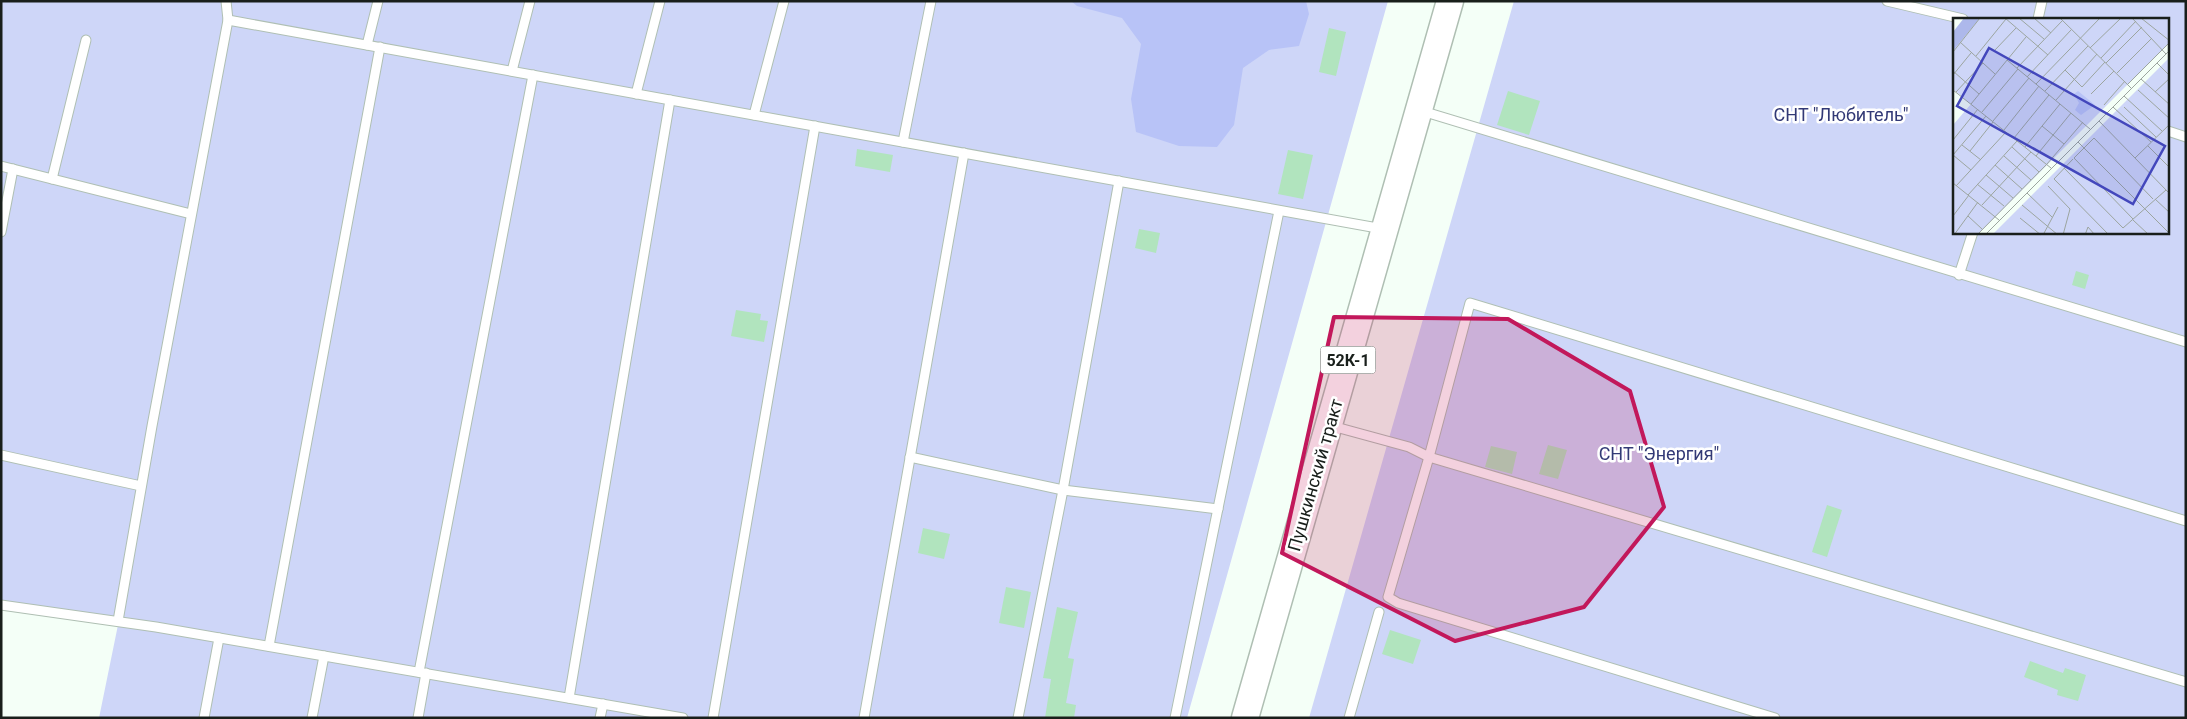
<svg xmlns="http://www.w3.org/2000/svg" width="2187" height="719" font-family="Roboto,sans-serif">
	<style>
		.green { fill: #ced6f8; fill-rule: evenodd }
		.water { fill: #b8c3f7 }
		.building { fill: #b1e4be }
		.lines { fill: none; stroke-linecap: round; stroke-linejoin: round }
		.lane-casing { stroke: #afbfb3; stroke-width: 11 }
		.primary-casing { stroke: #afbfb3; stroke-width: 29 }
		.lane { stroke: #fff; stroke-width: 9 }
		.primary { stroke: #fff; stroke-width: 26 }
		.marked { fill: #c2185b; fill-opacity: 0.2; stroke: #c2185b; stroke-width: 4; stroke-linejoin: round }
		.labels { text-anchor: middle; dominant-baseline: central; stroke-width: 5; stroke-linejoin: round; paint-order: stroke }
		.shield { fill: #fff; stroke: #5e625f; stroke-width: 1 }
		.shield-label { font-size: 16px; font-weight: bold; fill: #191f1b }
		.park-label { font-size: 18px; fill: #323976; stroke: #fff }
		.street-label { font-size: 18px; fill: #191f1b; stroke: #fff }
		.inset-road { fill: none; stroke: #9ca59f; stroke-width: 1 }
		.view { fill: #4347bc; fill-opacity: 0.15; stroke: #4347bc; stroke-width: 2.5 }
		.inset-edge { fill: none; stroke: #191f1b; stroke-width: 2.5 }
	</style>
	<rect width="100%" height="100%" fill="#f4fff7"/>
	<!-- green -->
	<g class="green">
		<path d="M 1,1 L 1388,1 L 1187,718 L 99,718 L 119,620 L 1,600 Z"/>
		<path d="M 1514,1 L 2186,1 L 2186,718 L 1309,718 ZM 1954,19 L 2168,19 L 2168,232 L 1954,232 Z"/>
	</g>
	<!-- water -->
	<path class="water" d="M 1071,1 L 1306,1 L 1309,14 L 1299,46 L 1269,50 L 1243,68 L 1234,125 L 1217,147 L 1179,146 L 1136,132 L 1131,99 L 1141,44 L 1122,18 L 1077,6 Z"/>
	<!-- building -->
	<g class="building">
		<path d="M 1329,28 L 1346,32 L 1336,76 L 1319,72 Z"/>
		<path d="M 1508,91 L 1540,101 L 1529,135 L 1497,125 Z"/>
		<path d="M 857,149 L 893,155 L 890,172 L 855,166 Z"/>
		<path d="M 1288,150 L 1313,155 L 1303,199 L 1278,194 Z"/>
		<path d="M 1139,229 L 1160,233 L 1156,253 L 1135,248 Z"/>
		<path d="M 2076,271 L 2089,275 L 2085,289 L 2072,285 Z"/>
		<path d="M 736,310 L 761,314 L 760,320 L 768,321 L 764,342 L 731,336 Z"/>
		<path d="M 1548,445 L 1567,450 L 1558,479 L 1539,474 Z"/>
		<path d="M 1491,446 L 1517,452 L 1512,474 L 1485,467 Z"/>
		<path d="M 1827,505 L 1842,510 L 1827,557 L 1812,552 Z"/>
		<path d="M 923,528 L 950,534 L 944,559 L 918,553 Z"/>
		<path d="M 1006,587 L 1031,592 L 1024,628 L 999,623 Z"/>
		<path d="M 1057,607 L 1078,612 L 1068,658 L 1074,659 L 1066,703 L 1076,705 L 1074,718 L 1045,718 L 1051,679 L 1043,678 Z"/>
		<path d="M 1390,630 L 1421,640 L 1413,664 L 1382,654 Z"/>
		<path d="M 2030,661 L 2063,673 L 2065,668 L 2086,675 L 2078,701 L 2057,695 L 2058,690 L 2024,677 Z"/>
	</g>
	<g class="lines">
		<!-- lane casing -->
		<g class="lane-casing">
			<g id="lane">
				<path d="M 1887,1 L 1963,19"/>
				<path d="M 2038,19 L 2042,1"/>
				<path d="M 228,20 L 1383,229"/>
				<path d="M 367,45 L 378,1"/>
				<path d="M 512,71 L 530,1"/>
				<path d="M 636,94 L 660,1"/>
				<path d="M 1422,111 L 2186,342"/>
				<path d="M 754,115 L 784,1"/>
				<path d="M 2168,131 L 2186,137"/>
				<path d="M 903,142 L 931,1"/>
				<path d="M 1,166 L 191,214"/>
				<path d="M 52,179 L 86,40"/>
				<path d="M 1,232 L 13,169"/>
				<path d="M 1959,275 L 1973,232"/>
				<path d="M 1332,426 L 1409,447 L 1429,457 L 2186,682"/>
				<path d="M 1,455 L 141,486"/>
				<path d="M 910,457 L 1063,490 L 1218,509"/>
				<path d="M 1,605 L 156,627 L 683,718"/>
				<path d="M 118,621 L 152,426 L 228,20 L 226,1"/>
				<path d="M 269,646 L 380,47"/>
				<path d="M 419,672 L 533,75"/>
				<path d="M 569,698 L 670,100"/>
				<path d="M 204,718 L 219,638"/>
				<path d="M 312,718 L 324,656"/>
				<path d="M 418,718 L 426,673"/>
				<path d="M 600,718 L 603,704"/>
				<path d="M 713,718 L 815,126"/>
				<path d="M 864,718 L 964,153"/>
				<path d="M 1018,718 L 1063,490 L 1119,181"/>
				<path d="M 1175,718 L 1279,211"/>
				<path d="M 1349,718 L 1379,612"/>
				<path d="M 1775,718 L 1398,603 L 1388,597 L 1429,457 L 1470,303 L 2186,521"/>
			</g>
		</g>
		<!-- primary casing -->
		<g class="primary-casing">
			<path id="primary" d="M 1245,718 L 1450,1"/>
		</g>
		<!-- lane -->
		<use href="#lane" class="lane"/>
		<!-- primary -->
		<use href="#primary" class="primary"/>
	</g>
	<!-- marked area -->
	<path class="marked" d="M 1334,317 L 1508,319 L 1630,391 L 1664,507 L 1584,607 L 1455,641 L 1282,553 Z"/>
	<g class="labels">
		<!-- shield labels -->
		<rect class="shield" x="1320.5" y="346.5" width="55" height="27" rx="4"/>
		<g class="shield-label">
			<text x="1348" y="360">52К-1</text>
		</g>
		<!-- park labels -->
		<g class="park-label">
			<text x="1841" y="114">СНТ "Любитель"</text>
			<text x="1659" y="453">СНТ "Энергия"</text>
		</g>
		<!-- street labels -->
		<g class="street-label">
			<text transform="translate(1315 475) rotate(-74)">Пушкинский тракт</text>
		</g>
	</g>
	<!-- overview -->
	<g transform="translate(1953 18)">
		<rect width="216" height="216" fill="#f4fff7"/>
		<path d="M 27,0 L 216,0 L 216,25 L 25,216 L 0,217 L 0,107 L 18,86 L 0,71 L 0,33 ZM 216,40 L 216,216 L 40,216 Z" fill="#ced6f8"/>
		<path d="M 11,0 L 27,0 L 0,33 L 0,14 Z" fill="#adb8eb"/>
		<path d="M 125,73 L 142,87 L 128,97 L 122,92 L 126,85 L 121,76 Z" fill="#b8c3f7"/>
		<path class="inset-road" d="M 52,0 L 95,37M 66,0 L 91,21M 81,0 L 98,15M 107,0 L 178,70M 179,0 L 213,36M 188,0 L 217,23M 7,24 L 42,56M 137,30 L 168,0M 42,32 L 63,10M 0,34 L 27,0M 23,38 L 53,1M 148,40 L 183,3M 54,42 L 137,111M 153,45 L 189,9M 204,45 L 217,58M 64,50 L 109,3M 112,52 L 129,69 L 152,44M 0,53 L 26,76M 164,55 L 199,20M 0,57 L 18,35M 74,59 L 118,12M 188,61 L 217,87M 83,66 L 147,0M 175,66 L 217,24M 0,72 L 98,150M 185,72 L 217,101M 92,73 L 135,28M 3,74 L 30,45M 202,74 L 217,60M 138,76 L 161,53M 171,78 L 209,113M 103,82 L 144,36M 18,86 L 73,19M 151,87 L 172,63M 160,89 L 198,124M 171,89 L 203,119M 29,94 L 65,51M 40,103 L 76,60M 146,103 L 215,174M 89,108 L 111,126M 51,112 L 86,68M 61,120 L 96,77M 0,122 L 25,91M 125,124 L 217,216M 9,127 L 28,142M 195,128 L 217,150M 59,129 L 86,154M 72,129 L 107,86M 17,133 L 40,104M 51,138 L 78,162M 83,138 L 118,95M 182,140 L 217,106M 120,141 L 101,161 L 156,217M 42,147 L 69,171M 111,150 L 170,210 L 213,172M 18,152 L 0,137 L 33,98M 33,157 L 60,180M 0,165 L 46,202M 24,166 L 51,188M 3,168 L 53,114M 95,168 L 117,191 L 110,217M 74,175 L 99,199M 15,177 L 64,123M 202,181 L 217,195M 29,187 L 78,134M 69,187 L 105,217M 0,198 L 16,177M 15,198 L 29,211M 67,200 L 88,217M 180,201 L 121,140 L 141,120 L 200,181M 180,202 L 196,217M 1,217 L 25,184M 24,217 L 94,146 L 130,104M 32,217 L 217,32M 90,217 L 105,189M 132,217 L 135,209 L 142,217"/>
		<path class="view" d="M 36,30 L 212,128 L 180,186 L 4,88 Z"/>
		<rect width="216" height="216" class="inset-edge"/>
	</g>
	<!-- border -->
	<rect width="2187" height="719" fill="none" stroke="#191f1b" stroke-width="5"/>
</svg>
